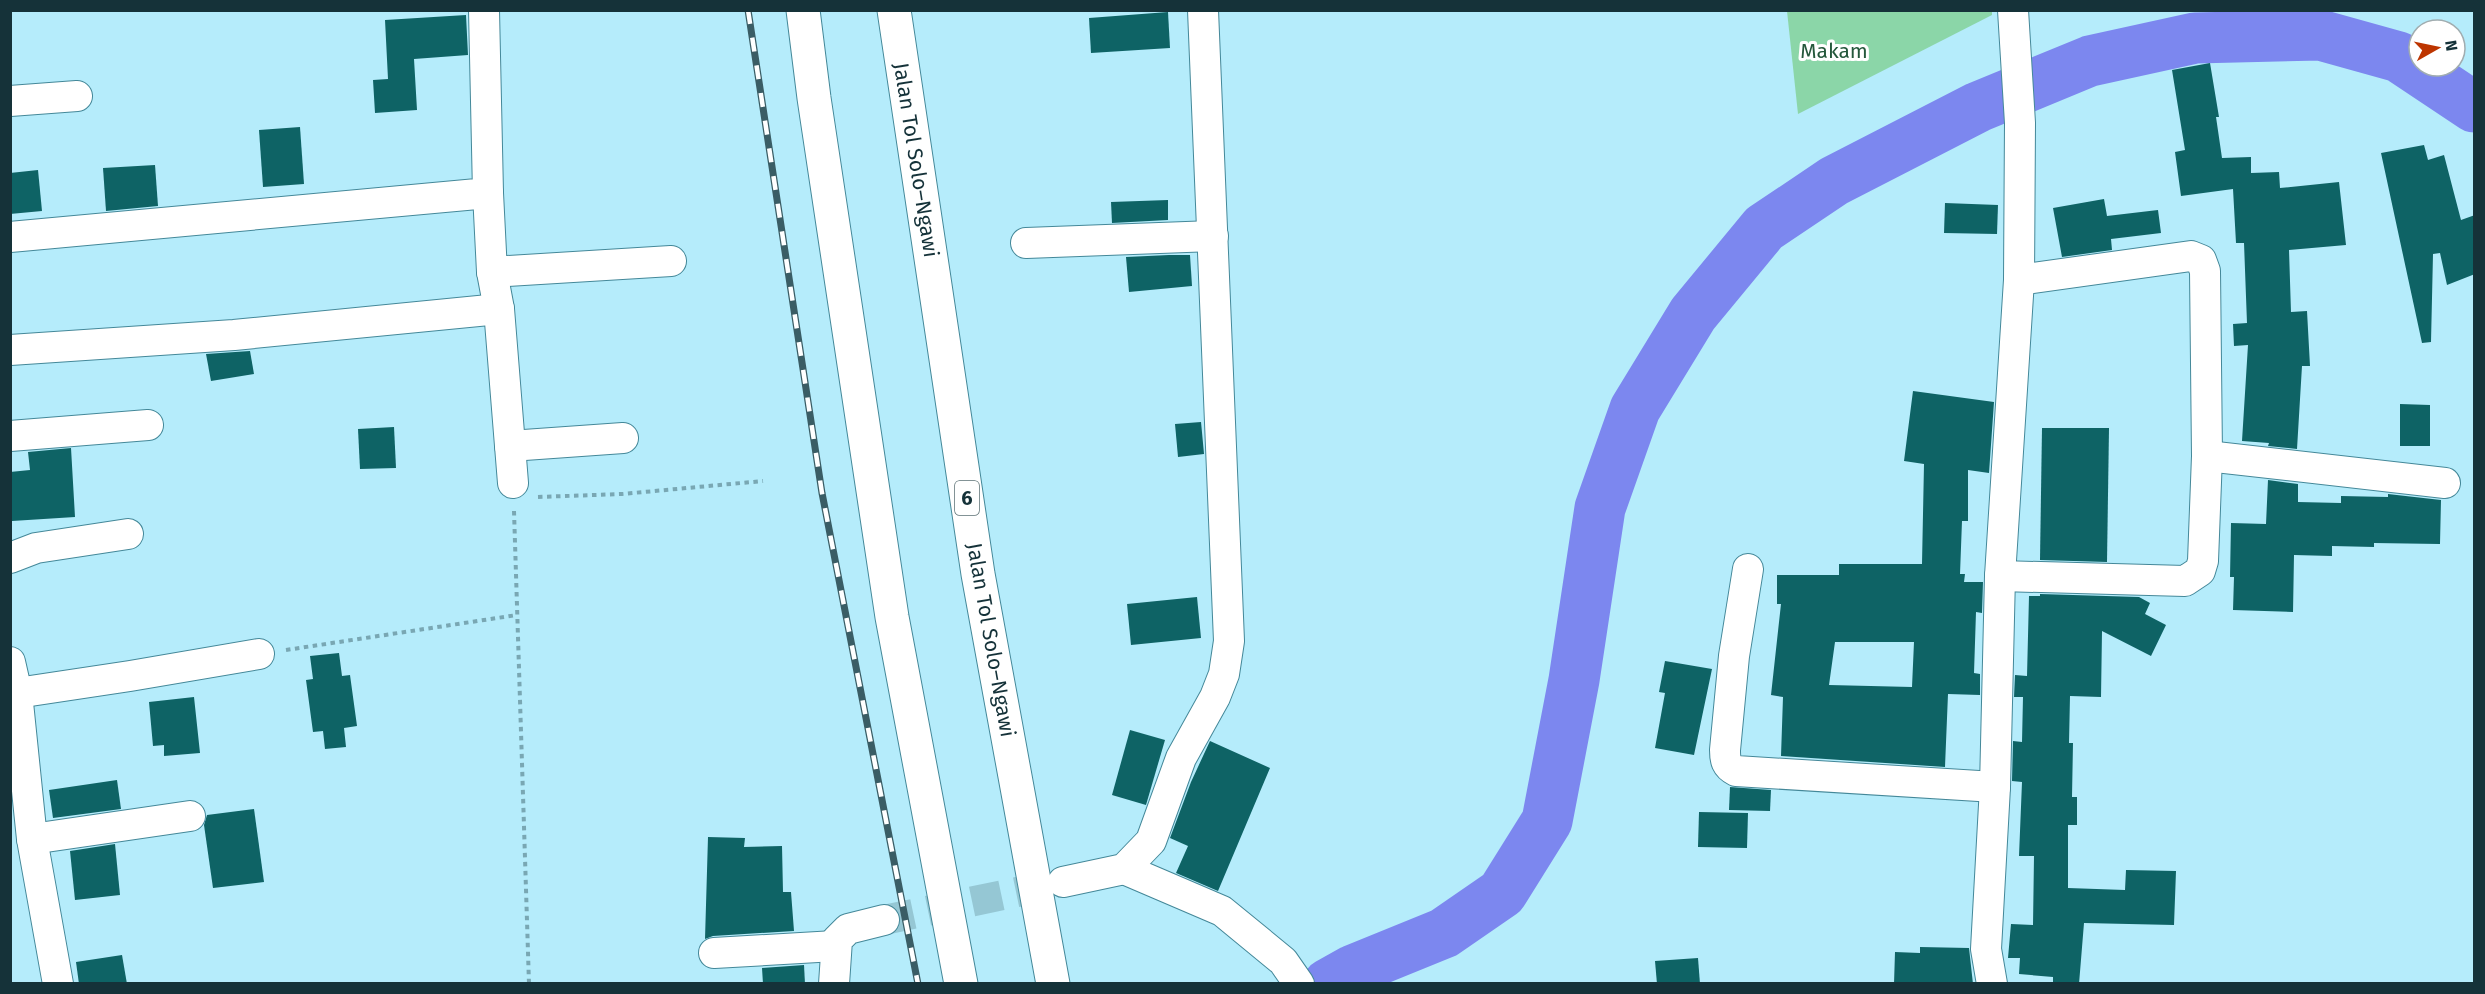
<svg xmlns="http://www.w3.org/2000/svg" width="2485" height="994" font-family="'Fira Sans',sans-serif">
	<style>
		.green { fill: #8bd6a8 }
		.lines { fill: none; stroke-linecap: round; stroke-linejoin: round }
		.river { stroke: #7c87ef; stroke-width: 51 }
		.building { fill: #0e6365; fill-rule: evenodd }
		.minor-tunnel { stroke: #95c7d4; stroke-width: 30; stroke-dasharray: 30 15; stroke-linecap: butt }
		.minor-casing { stroke: #489; stroke-width: 32 }
		.highway-casing { stroke: #489; stroke-width: 35 }
		.path { stroke: #79a7b3; stroke-width: 4; stroke-dasharray: 4.5 4.5; stroke-linecap: butt }
		.minor { stroke: #fff; stroke-width: 30 }
		.highway { stroke: #fff; stroke-width: 33 }
		.rail-casing { stroke: #3a5d65; stroke-width: 7 }
		.rail { stroke: #fff; stroke-width: 4.5; stroke-dasharray: 14; stroke-linecap: butt }
		.labels { text-anchor: middle; dominant-baseline: central; stroke-width: 6; stroke-linejoin: round; paint-order: stroke }
		.shield { fill: #fff; stroke: #5b7074; stroke-width: 1.5 }
		.shield-label { font-size: 20px; font-weight: bold; fill: #153239 }
		.park-label { font-size: 21px; fill: #25583c; stroke: #fff }
		.street-label { font-size: 21px; fill: #153239; stroke: #fff }
	</style>
	<rect width="100%" height="100%" fill="#b5ecfb"/>
	<!-- green -->
	<path class="green" d="M 1992,11 L 1992,15 L 1798,114 L 1787,11 Z"/>
	<g class="lines">
		<!-- river -->
		<path class="river" d="M 1328,984 L 1353,970 L 1444,933 L 1502,893 L 1547,821 L 1574,680 L 1600,508 L 1635,409 L 1693,314 L 1764,228 L 1834,181 L 1978,107 L 2090,61 L 2195,38 L 2320,35 L 2399,57 L 2474,107"/>
	</g>
	<!-- building -->
	<g class="building">
		<path d="M 1168,12 L 1170,48 L 1091,53 L 1089,18 Z"/>
		<path d="M 466,15 L 468,55 L 414,59 L 417,110 L 375,113 L 373,80 L 388,79 L 385,20 Z"/>
		<path d="M 2210,63 L 2219,117 L 2216,117 L 2222,158 L 2251,157 L 2251,173 L 2279,172 L 2280,188 L 2339,182 L 2346,245 L 2289,250 L 2291,312 L 2307,311 L 2310,366 L 2302,366 L 2297,449 L 2268,446 L 2269,443 L 2242,441 L 2248,345 L 2234,346 L 2233,324 L 2247,323 L 2244,243 L 2236,243 L 2233,189 L 2181,196 L 2175,152 L 2185,150 L 2172,70 Z"/>
		<path d="M 300,127 L 304,184 L 263,187 L 259,130 Z"/>
		<path d="M 2424,145 L 2428,160 L 2444,155 L 2461,220 L 2475,215 L 2475,274 L 2447,285 L 2440,253 L 2433,254 L 2431,342 L 2422,343 L 2381,153 Z"/>
		<path d="M 155,165 L 158,206 L 106,211 L 103,168 Z"/>
		<path d="M 38,170 L 42,211 L 10,214 L 10,173 Z"/>
		<path d="M 2104,199 L 2107,216 L 2158,210 L 2161,233 L 2111,239 L 2112,250 L 2062,257 L 2053,208 Z"/>
		<path d="M 1168,200 L 1168,220 L 1112,223 L 1111,202 Z"/>
		<path d="M 1945,203 L 1998,205 L 1997,234 L 1944,233 Z"/>
		<path d="M 1169,255 L 1190,255 L 1192,286 L 1129,292 L 1126,257 Z"/>
		<path d="M 250,351 L 254,374 L 211,381 L 206,354 Z"/>
		<path d="M 1913,391 L 1994,402 L 1989,473 L 1968,470 L 1968,521 L 1962,521 L 1960,574 L 1965,574 L 1964,582 L 1983,582 L 1982,613 L 1976,612 L 1974,673 L 1980,674 L 1980,695 L 1948,694 L 1945,767 L 1781,756 L 1783,697 L 1771,695 L 1781,604 L 1777,604 L 1777,575 L 1839,575 L 1839,564 L 1922,564 L 1924,464 L 1904,461 ZM 1835,642 L 1914,642 L 1912,687 L 1829,685 Z"/>
		<path d="M 2400,404 L 2430,405 L 2430,446 L 2400,446 Z"/>
		<path d="M 1201,422 L 1204,454 L 1178,457 L 1175,424 Z"/>
		<path d="M 394,427 L 396,468 L 360,469 L 358,429 Z"/>
		<path d="M 2042,428 L 2109,428 L 2107,562 L 2040,560 Z"/>
		<path d="M 71,448 L 75,517 L 12,521 L 10,472 L 30,470 L 28,452 Z"/>
		<path d="M 2268,480 L 2298,484 L 2298,502 L 2341,503 L 2341,496 L 2388,497 L 2388,494 L 2441,500 L 2440,544 L 2374,543 L 2374,547 L 2332,546 L 2332,556 L 2294,555 L 2293,612 L 2233,610 L 2234,577 L 2230,577 L 2231,523 L 2266,524 Z"/>
		<path d="M 2040,594 L 2139,597 L 2150,603 L 2145,614 L 2166,625 L 2151,656 L 2102,631 L 2101,697 L 2070,696 L 2069,743 L 2073,743 L 2072,797 L 2077,797 L 2077,825 L 2068,825 L 2068,888 L 2125,890 L 2126,870 L 2176,871 L 2174,925 L 2084,923 L 2079,984 L 2053,984 L 2053,977 L 2019,974 L 2020,958 L 2008,958 L 2011,924 L 2033,925 L 2034,856 L 2019,856 L 2022,782 L 2012,781 L 2013,741 L 2022,742 L 2023,697 L 2014,697 L 2015,675 L 2027,676 L 2029,596 L 2040,596 Z"/>
		<path d="M 1197,597 L 1201,638 L 1131,645 L 1127,604 Z"/>
		<path d="M 339,653 L 342,676 L 350,675 L 357,726 L 344,728 L 346,747 L 325,749 L 323,731 L 313,732 L 306,680 L 313,679 L 310,656 Z"/>
		<path d="M 1665,661 L 1712,669 L 1694,755 L 1655,748 L 1665,693 L 1659,692 Z"/>
		<path d="M 194,697 L 200,753 L 164,756 L 164,745 L 153,746 L 149,702 Z"/>
		<path d="M 1130,730 L 1165,740 L 1146,805 L 1112,795 Z"/>
		<path d="M 1210,741 L 1270,768 L 1218,891 L 1176,873 L 1188,846 L 1170,838 L 1191,782 Z"/>
		<path d="M 117,780 L 121,809 L 53,818 L 49,790 Z"/>
		<path d="M 1730,787 L 1771,790 L 1770,811 L 1729,810 Z"/>
		<path d="M 254,809 L 264,882 L 213,888 L 204,825 L 207,815 Z"/>
		<path d="M 1699,812 L 1748,813 L 1747,848 L 1698,847 Z"/>
		<path d="M 708,837 L 745,838 L 744,847 L 782,846 L 783,892 L 791,892 L 794,931 L 713,936 L 705,939 Z"/>
		<path d="M 115,844 L 120,895 L 75,900 L 70,851 Z"/>
		<path d="M 1920,947 L 1969,948 L 1973,984 L 1894,984 L 1895,952 L 1920,953 Z"/>
		<path d="M 122,955 L 127,984 L 79,984 L 76,962 Z"/>
		<path d="M 1698,958 L 1700,984 L 1657,984 L 1655,961 Z"/>
		<path d="M 804,965 L 805,984 L 763,984 L 762,968 Z"/>
	</g>
	<g class="lines">
		<!-- minor-tunnel -->
		<path class="minor-tunnel" d="M 884,920 L 1060,883"/>
		<!-- minor casing -->
		<g class="minor-casing">
			<g id="minor">
				<path d="M 10,101 L 77,96"/>
				<path d="M 488,193 L 492,272 L 499,309 L 513,483"/>
				<path d="M 10,237 L 488,193 L 484,10"/>
				<path d="M 1026,243 L 1213,236"/>
				<path d="M 492,272 L 671,261"/>
				<path d="M 10,350 L 234,335 L 499,309"/>
				<path d="M 10,436 L 148,425"/>
				<path d="M 510,446 L 623,438"/>
				<path d="M 2207,456 L 2445,483"/>
				<path d="M 10,558 L 36,548 L 128,534"/>
				<path d="M 1748,569 L 1734,656 L 1725,750 C 1725,760 1726,766 1736,771 L 1995,787"/>
				<path d="M 2000,576 L 2185,581 L 2200,571 L 2203,561 L 2207,456 L 2205,271 L 2201,260 L 2191,256 L 2019,280"/>
				<path d="M 10,662 L 17,693 L 32,839 L 58,984"/>
				<path d="M 17,693 L 130,676 L 259,654"/>
				<path d="M 32,839 L 190,816"/>
				<path d="M 1124,869 L 1222,911 L 1283,961 L 1299,984"/>
				<path d="M 1063,882 L 1124,869 L 1151,841 L 1181,758 L 1215,697 L 1224,674 L 1229,641 L 1203,10"/>
				<path d="M 714,953 L 835,946"/>
				<path d="M 834,984 L 837,940 L 848,929 L 884,920"/>
				<path d="M 1992,984 L 1986,949 L 1995,787 L 2000,576 L 2019,280 L 2020,123 L 2013,10"/>
			</g>
		</g>
		<!-- highway casing -->
		<g class="highway-casing">
			<g id="highway">
				<path d="M 803,10 L 814,98 L 892,617 L 961,984"/>
				<path d="M 894,10 L 978,574 L 1053,984"/>
			</g>
		</g>
		<!-- path -->
		<g class="path">
			<path d="M 538,497 L 622,494 L 763,481"/>
			<path d="M 514,511 L 529,984"/>
			<path d="M 286,650 L 517,615"/>
		</g>
		<!-- minor -->
		<use href="#minor" class="minor"/>
		<!-- highway -->
		<use href="#highway" class="highway"/>
		<!-- rail casing -->
		<g class="rail-casing">
			<path id="rail" d="M 748,10 L 822,493 L 918,984"/>
		</g>
		<!-- rail -->
		<use href="#rail" class="rail"/>
	</g>
	<g class="labels">
		<!-- shield labels -->
		<rect class="shield" x="955" y="481" width="24" height="34" rx="4.5"/>
		<g class="shield-label">
			<text x="967" y="498">6</text>
		</g>
		<!-- park labels -->
		<g class="park-label">
			<text x="1834" y="51">Makam</text>
		</g>
		<!-- street labels -->
		<g class="street-label">
			<text transform="translate(916 160) rotate(81)">Jalan Tol Solo–Ngawi</text>
			<text transform="translate(991 640) rotate(80)">Jalan Tol Solo–Ngawi</text>
		</g>
	</g>
	<!-- border -->
	<rect width="2485" height="994" fill="none" stroke="#153239" stroke-width="24"/>
	<!-- north arrow -->
	<g transform="translate(2437 48) rotate(81)"><circle r="28" fill="#ffffff" stroke="#a1adb0" stroke-width="1.5"/>
	<path d="M0-4.5L10 22L0 15L-10 22Z" fill="#bd3500"/>
	<text y="-9" font-size="16" font-weight="bold" text-anchor="middle" fill="#153239">N</text>
	</g>
</svg>
